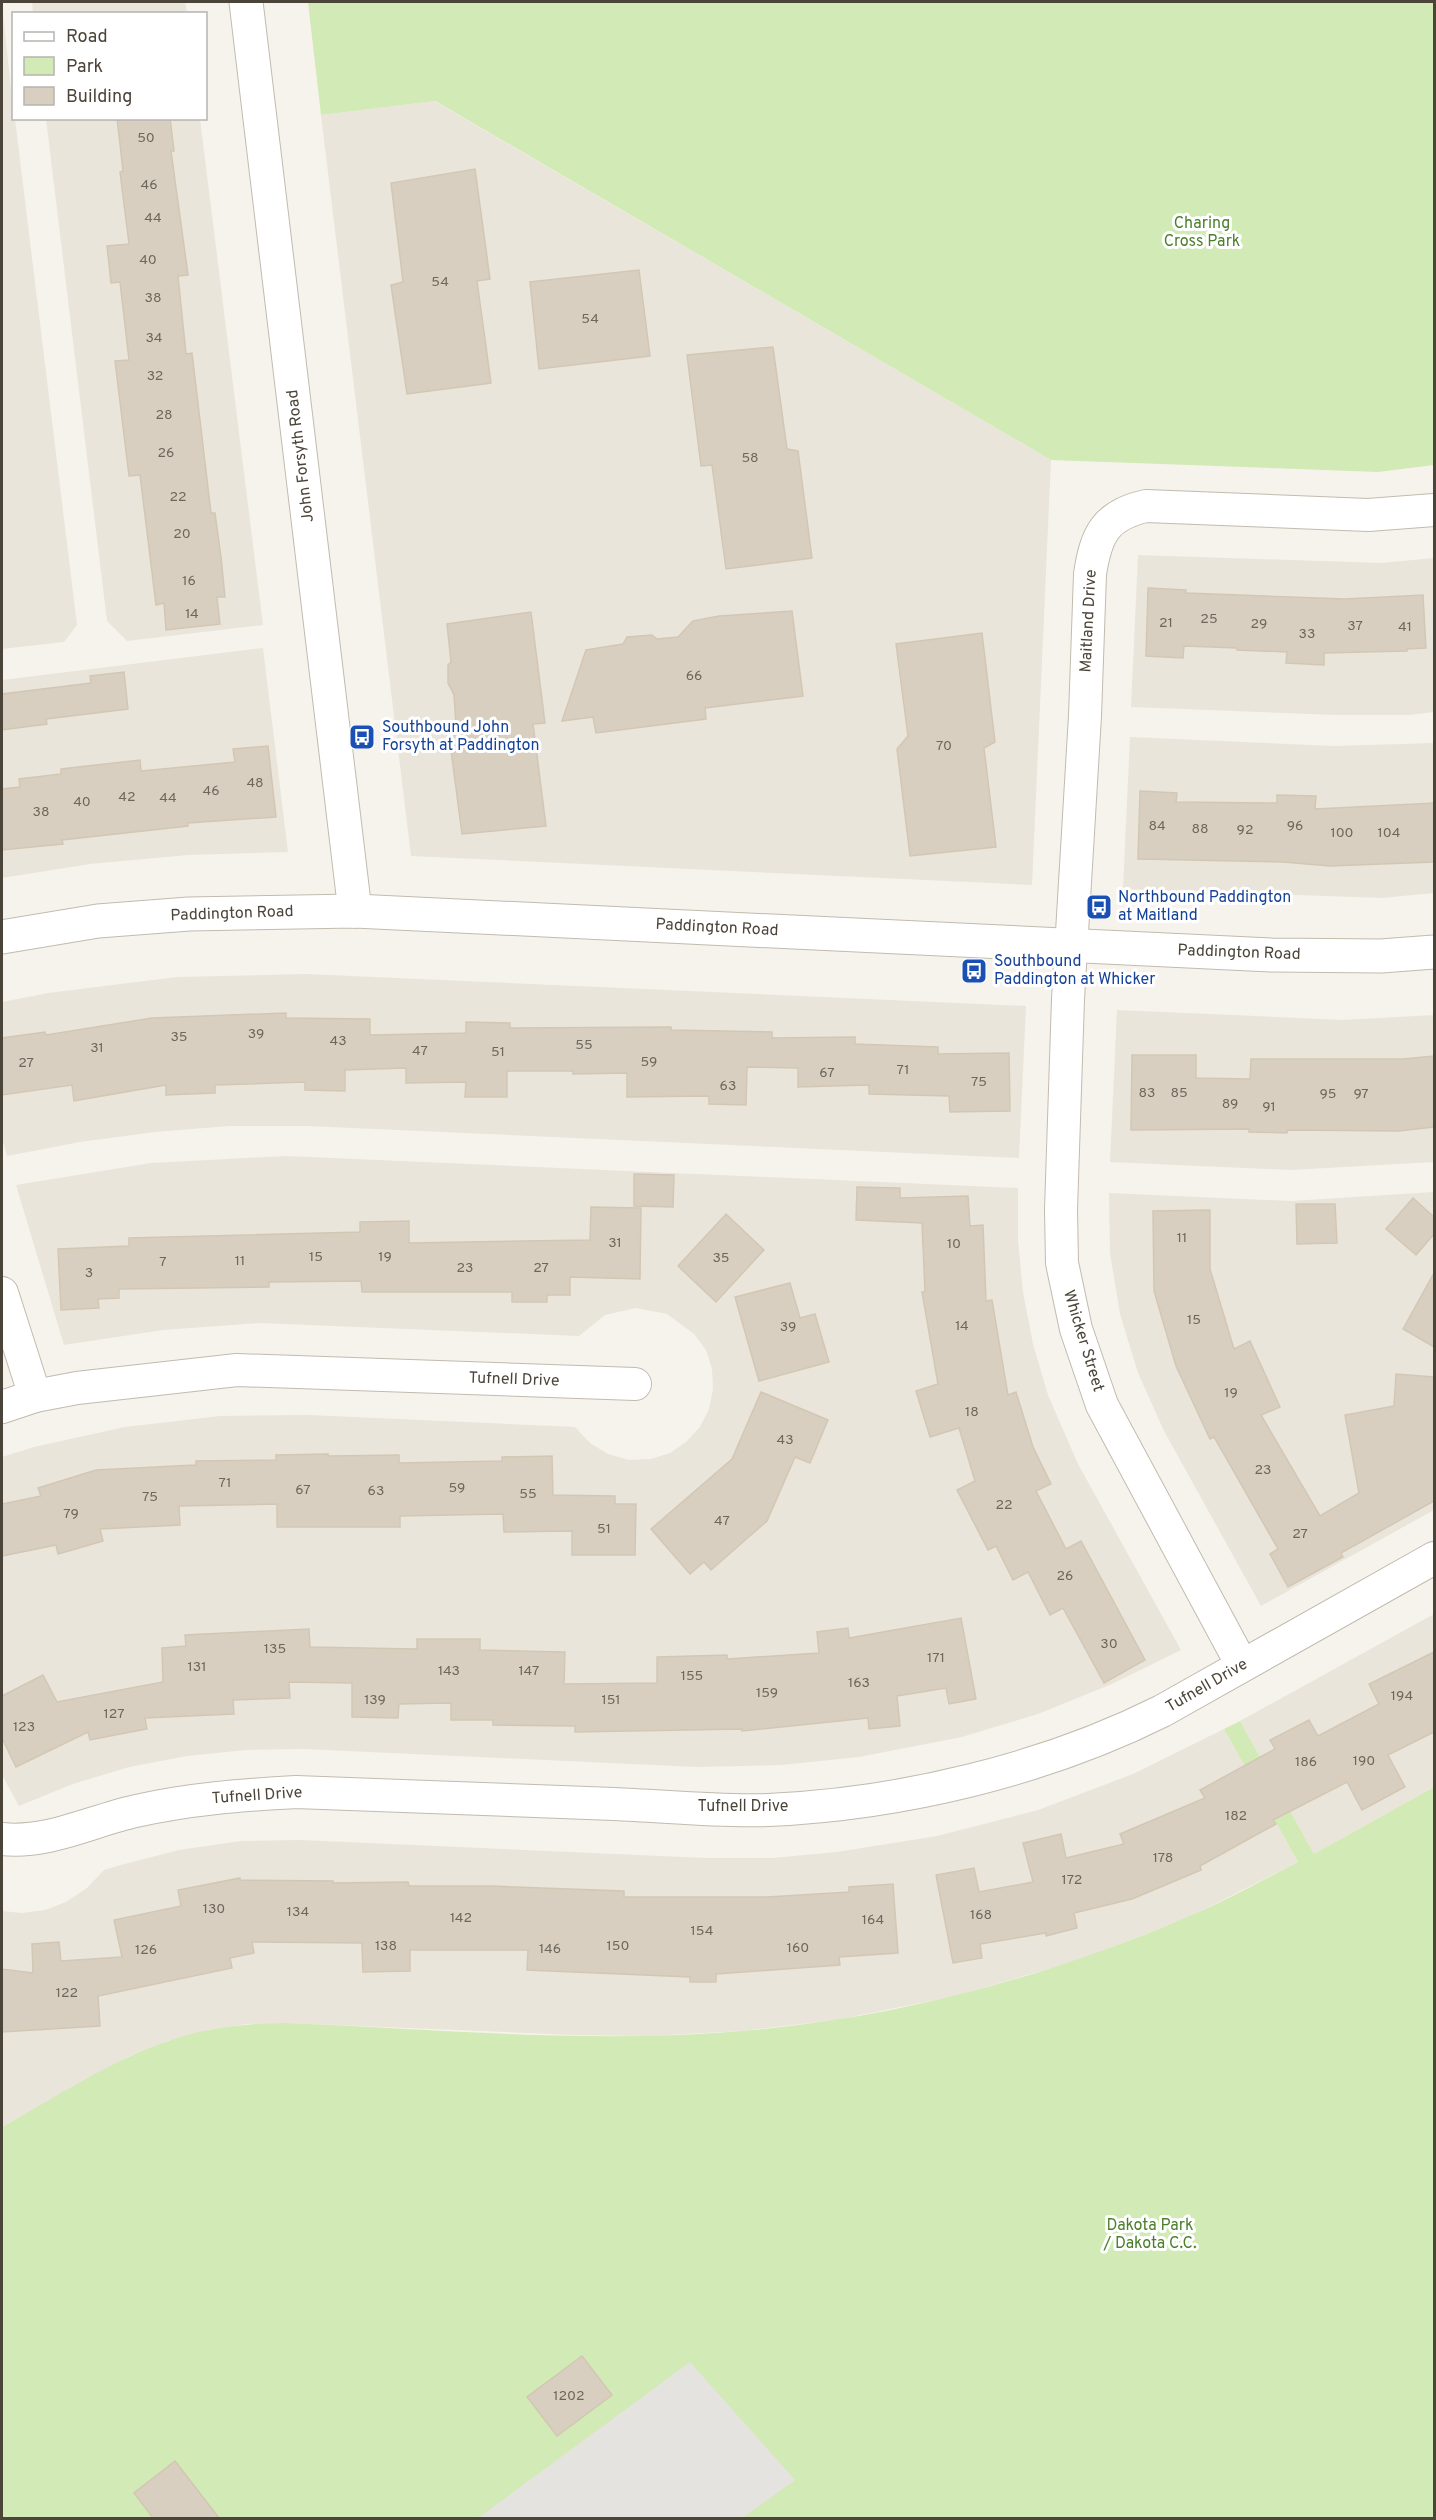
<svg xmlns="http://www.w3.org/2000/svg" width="1436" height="2520" font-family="Overpass,sans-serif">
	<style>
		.residential { fill: #eae5da }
		.green { fill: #d2eab5 }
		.parking { fill: #e5e3e0 }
		.building { fill: #d8cfc1; stroke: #d3c7b4; stroke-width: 1.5 }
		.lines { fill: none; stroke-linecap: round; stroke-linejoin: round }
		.minor-casing { stroke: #c2bbae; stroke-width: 34 }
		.tertiary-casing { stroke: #c2bbae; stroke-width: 35 }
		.minor { stroke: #fff; stroke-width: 32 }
		.tertiary { stroke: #fff; stroke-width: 33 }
		.labels { text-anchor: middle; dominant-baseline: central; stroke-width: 6; stroke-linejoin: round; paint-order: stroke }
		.number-label { font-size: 14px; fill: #6e675b }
		.park-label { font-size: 16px; fill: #4a7f2a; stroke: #fff }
		.street-label { font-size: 16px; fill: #4b4439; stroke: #fff }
		.transit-label { font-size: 16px; fill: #164399; stroke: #fff; text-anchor: start }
	</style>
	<rect width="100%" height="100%" fill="#f6f3ec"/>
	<!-- residential -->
	<g class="residential">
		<path d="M 32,2 L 185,2 L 187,13 L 33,13 Z"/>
		<path d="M 2,4 L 14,118 L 15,119 L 77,625 L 64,642 L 2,649 Z"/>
		<path d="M 434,101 L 1051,460 L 1032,885 L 411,856 L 321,115 Z"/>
		<path d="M 46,119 L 200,119 L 263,625 L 127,641 L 107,621 Z"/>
		<path d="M 1138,555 L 1381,563 L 1434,558 L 1434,712 L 1409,715 L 1335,715 L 1131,707 Z"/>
		<path d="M 263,648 L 288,852 L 188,855 L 90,864 L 2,878 L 2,680 Z"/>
		<path d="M 1130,737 L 1335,746 L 1434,743 L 1434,893 L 1382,898 L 1123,889 Z"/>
		<path d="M 307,974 L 1026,1006 L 1019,1158 L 307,1126 L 229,1126 L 155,1132 L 80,1142 L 7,1156 L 2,1138 L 2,1002 L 48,993 L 177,977 Z"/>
		<path d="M 1117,1010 L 1343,1020 L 1434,1015 L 1434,1162 L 1291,1170 L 1110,1162 Z"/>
		<path d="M 286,1156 L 1018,1188 L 1018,1240 L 1023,1292 L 1033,1344 L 1048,1395 L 1078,1464 L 1181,1650 L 1112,1684 L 1038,1714 L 962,1737 L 859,1757 L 781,1765 L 696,1767 L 304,1749 L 246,1750 L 187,1756 L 129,1767 L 73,1784 L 19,1806 L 2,1775 L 2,1457 L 34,1447 L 125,1427 L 220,1416 L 309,1415 L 575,1427 L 590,1443 L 608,1454 L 629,1460 L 651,1459 L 670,1453 L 686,1442 L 700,1427 L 709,1409 L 713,1389 L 712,1369 L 706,1350 L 694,1334 L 667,1314 L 636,1308 L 605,1315 L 579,1336 L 260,1323 L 163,1330 L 64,1345 L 16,1185 L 151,1163 Z"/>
		<path d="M 1434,1192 L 1434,1510 L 1261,1606 L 1164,1431 L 1138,1373 L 1120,1314 L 1110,1253 L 1109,1193 L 1291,1201 Z"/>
		<path d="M 1434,1614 L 1434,1787 L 1314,1854 L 1240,1721 Z"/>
		<path d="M 1224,1729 L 1298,1862 L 1187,1918 L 1075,1961 L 955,1996 L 836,2020 L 741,2031 L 649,2036 L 574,2035 L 286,2023 L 246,2024 L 207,2030 L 167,2041 L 130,2056 L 2,2127 L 2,1911 L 22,1913 L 45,1910 L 66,1902 L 87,1888 L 104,1870 L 117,1866 L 179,1850 L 241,1841 L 300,1840 L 706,1858 L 772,1858 L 837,1852 L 937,1836 L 1038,1810 L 1133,1774 Z"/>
	</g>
	<!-- green -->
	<g class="green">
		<path d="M 308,2 L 1434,2 L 1434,465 L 1378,472 L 1051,460 L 435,101 L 321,115 Z"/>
		<path d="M 1240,1721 L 1314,1854 L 1434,1787 L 1434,2518 L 2,2518 L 2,2127 C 67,2091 133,2045 208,2030 C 234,2025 259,2023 286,2023 C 437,2029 590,2044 741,2031 C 893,2019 1044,1978 1185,1918 C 1224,1902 1261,1881 1298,1862 L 1224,1729 Z"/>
	</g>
	<!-- parking -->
	<path class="parking" d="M 690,2362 L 795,2480 L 742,2518 L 478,2518 Z"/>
	<!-- building -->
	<g class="building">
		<path d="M 117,118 L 170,118 L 174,151 L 171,151 L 188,275 L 178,276 L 186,354 L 192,353 L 211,513 L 215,513 L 221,557 L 225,597 L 217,597 L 220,624 L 166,630 L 164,603 L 156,605 L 140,475 L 129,476 L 115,361 L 129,360 L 120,282 L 111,283 L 107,246 L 129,244 L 120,172 L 123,171 Z"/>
		<path d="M 475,169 L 490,279 L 477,281 L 491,383 L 407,394 L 391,285 L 403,282 L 391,183 Z"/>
		<path d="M 639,270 L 650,356 L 539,369 L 530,282 Z"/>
		<path d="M 773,347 L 787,449 L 798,451 L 812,558 L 726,569 L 712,465 L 701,466 L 687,355 Z"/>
		<path d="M 1148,588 L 1186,590 L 1186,593 L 1344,599 L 1423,595 L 1426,648 L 1407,649 L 1407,651 L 1324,653 L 1324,665 L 1286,663 L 1287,652 L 1237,650 L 1237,648 L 1184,646 L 1183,658 L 1146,656 Z"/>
		<path d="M 792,611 L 803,696 L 705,708 L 706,719 L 596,733 L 593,717 L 562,721 L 586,650 L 623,644 L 627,637 L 652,635 L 657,639 L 678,637 L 693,621 L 719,616 Z"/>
		<path d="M 531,612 L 545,723 L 533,724 L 546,826 L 462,834 L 448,728 L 456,725 L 454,695 L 448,683 L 448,665 L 451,662 L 447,624 Z"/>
		<path d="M 982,633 L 995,742 L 984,748 L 996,847 L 910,856 L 897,749 L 908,736 L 896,644 Z"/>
		<path d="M 124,672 L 128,709 L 46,719 L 47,724 L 2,730 L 2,694 L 91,683 L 90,676 Z"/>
		<path d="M 268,746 L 276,817 L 188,823 L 188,826 L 62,840 L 63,844 L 2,850 L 2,789 L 20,787 L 19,779 L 61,774 L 61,769 L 140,760 L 141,771 L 235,762 L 233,749 Z"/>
		<path d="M 1140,791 L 1177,793 L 1176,802 L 1277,803 L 1277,795 L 1316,796 L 1315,809 L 1434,803 L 1434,862 L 1330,866 L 1283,862 L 1138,859 Z"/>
		<path d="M 286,1013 L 286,1018 L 370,1019 L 370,1035 L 466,1033 L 466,1022 L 510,1023 L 510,1028 L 671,1027 L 671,1030 L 772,1032 L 772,1038 L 855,1037 L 855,1044 L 938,1047 L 938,1054 L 1009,1053 L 1010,1111 L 950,1112 L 949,1096 L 869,1094 L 869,1085 L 798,1087 L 798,1068 L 747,1067 L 746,1105 L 709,1104 L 709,1096 L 627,1097 L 627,1073 L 573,1074 L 573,1071 L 507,1071 L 507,1097 L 465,1097 L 466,1082 L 406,1083 L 406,1068 L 345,1070 L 345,1091 L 305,1090 L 305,1082 L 215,1085 L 215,1093 L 166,1095 L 166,1085 L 74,1101 L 72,1085 L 2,1095 L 2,1038 L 45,1032 L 46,1035 L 152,1018 Z"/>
		<path d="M 1132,1055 L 1196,1055 L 1196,1078 L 1250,1079 L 1251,1059 L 1403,1059 L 1434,1056 L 1434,1127 L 1398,1131 L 1288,1130 L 1287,1133 L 1249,1132 L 1249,1129 L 1131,1130 Z"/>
		<path d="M 634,1174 L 674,1175 L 673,1207 L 634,1206 Z"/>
		<path d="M 857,1187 L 900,1188 L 900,1198 L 968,1196 L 970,1226 L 983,1225 L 986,1301 L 992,1300 L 1008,1395 L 1016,1392 L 1033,1447 L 1051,1484 L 1036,1491 L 1066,1549 L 1081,1541 L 1145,1660 L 1104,1683 L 1063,1608 L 1050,1615 L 1028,1572 L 1013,1580 L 996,1546 L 988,1550 L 957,1490 L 975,1481 L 959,1428 L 930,1437 L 916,1391 L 938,1384 L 922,1292 L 925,1292 L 922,1223 L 856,1220 Z"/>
		<path d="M 1413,1198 L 1434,1217 L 1434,1234 L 1416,1255 L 1386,1229 Z"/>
		<path d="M 1296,1204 L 1335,1204 L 1337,1243 L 1297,1244 Z"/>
		<path d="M 591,1207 L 641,1208 L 640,1279 L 570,1277 L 570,1295 L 547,1295 L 547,1302 L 512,1302 L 512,1292 L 362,1292 L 361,1281 L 269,1282 L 269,1287 L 119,1289 L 119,1298 L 98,1299 L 99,1308 L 61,1310 L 58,1249 L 129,1246 L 129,1238 L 360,1232 L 360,1222 L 409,1221 L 409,1243 L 590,1240 Z"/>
		<path d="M 1210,1210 L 1210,1269 L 1234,1349 L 1250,1341 L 1280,1407 L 1261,1415 L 1320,1516 L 1359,1493 L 1345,1415 L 1394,1406 L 1396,1374 L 1434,1377 L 1434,1501 L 1341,1553 L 1343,1557 L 1288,1587 L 1270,1554 L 1278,1549 L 1214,1437 L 1210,1439 L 1176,1366 L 1154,1291 L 1153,1211 Z"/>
		<path d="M 726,1214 L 764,1250 L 716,1302 L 678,1266 Z"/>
		<path d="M 1434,1273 L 1434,1347 L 1403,1329 Z"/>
		<path d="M 790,1283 L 800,1318 L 815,1314 L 829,1362 L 759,1381 L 735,1297 Z"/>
		<path d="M 761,1392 L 828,1420 L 810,1463 L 795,1457 L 767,1521 L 711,1570 L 704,1562 L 690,1574 L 651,1529 L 732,1459 Z"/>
		<path d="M 328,1454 L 328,1456 L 399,1455 L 399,1463 L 502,1461 L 502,1457 L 552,1456 L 553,1495 L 615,1496 L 615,1504 L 636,1504 L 635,1555 L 572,1555 L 572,1531 L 504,1532 L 503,1514 L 400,1516 L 400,1527 L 277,1527 L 277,1504 L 179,1506 L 180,1525 L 100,1529 L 103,1541 L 58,1554 L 56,1545 L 2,1556 L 2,1504 L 41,1496 L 38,1488 L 96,1470 L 196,1465 L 196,1461 L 276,1460 L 276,1455 Z"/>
		<path d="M 961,1618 L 976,1699 L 949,1704 L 946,1688 L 897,1696 L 900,1726 L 869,1729 L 868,1718 L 742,1731 L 742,1729 L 575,1732 L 575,1726 L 493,1725 L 493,1720 L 451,1720 L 451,1703 L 399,1704 L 398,1718 L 352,1717 L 352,1683 L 289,1682 L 290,1698 L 233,1700 L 234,1714 L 145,1718 L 147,1729 L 90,1740 L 88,1732 L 16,1767 L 2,1738 L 2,1696 L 43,1675 L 57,1702 L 163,1682 L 162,1648 L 186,1646 L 185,1635 L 309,1629 L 310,1647 L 417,1649 L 417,1639 L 480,1639 L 480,1650 L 565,1652 L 564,1684 L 657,1683 L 657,1657 L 727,1655 L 727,1659 L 819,1653 L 817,1632 L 848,1628 L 849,1638 Z"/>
		<path d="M 1434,1652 L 1434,1732 L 1388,1755 L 1405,1787 L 1362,1810 L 1347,1782 L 1273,1820 L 1276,1824 L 1200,1866 L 1201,1870 L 1132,1899 L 1074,1913 L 1077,1928 L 1046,1936 L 1046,1933 L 980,1944 L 982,1958 L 953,1963 L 936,1875 L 974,1868 L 979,1892 L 1033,1882 L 1023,1843 L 1061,1834 L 1066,1858 L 1124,1844 L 1120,1834 L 1205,1798 L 1200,1790 L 1275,1749 L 1270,1740 L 1309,1720 L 1318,1736 L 1379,1704 L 1369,1684 Z"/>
		<path d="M 240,1878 L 240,1880 L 333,1881 L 333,1883 L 408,1882 L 409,1886 L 491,1886 L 624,1891 L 624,1897 L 767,1897 L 849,1892 L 849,1887 L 893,1884 L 898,1953 L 839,1957 L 840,1965 L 716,1974 L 716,1982 L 690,1982 L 690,1977 L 527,1970 L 528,1950 L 410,1950 L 410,1971 L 363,1972 L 362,1943 L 252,1942 L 254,1953 L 230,1958 L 232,1968 L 98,1996 L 100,2026 L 2,2032 L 2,1969 L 33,1973 L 32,1944 L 59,1942 L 61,1961 L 122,1957 L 114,1920 L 181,1906 L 178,1890 Z"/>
		<path d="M 582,2356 L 612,2395 L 557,2436 L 527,2397 Z"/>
		<path d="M 175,2461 L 219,2518 L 153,2518 L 134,2493 Z"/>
	</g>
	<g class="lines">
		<!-- minor casing -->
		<g class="minor-casing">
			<g id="minor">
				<path d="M 2,1293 L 35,1396"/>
				<path d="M 2,1407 L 35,1396 L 77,1388 L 237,1370 L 635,1384"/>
				<path d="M 1242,1665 L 1102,1405 L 1076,1329 L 1062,1263 L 1061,1210 L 1068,999 L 1085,716 L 1090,574 C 1096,535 1105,515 1146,506 L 1368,515 L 1434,510"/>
				<path d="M 2,1839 C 48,1844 91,1821 136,1811 C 189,1799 242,1795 296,1792 C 402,1796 508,1800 614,1804 C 664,1806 719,1812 768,1810 C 901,1804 1044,1770 1162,1711 L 1434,1558"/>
			</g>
		</g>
		<!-- tertiary casing -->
		<g class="tertiary-casing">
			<g id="tertiary">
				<path d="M 246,2 L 355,911"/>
				<path d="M 2,937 L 98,921 L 189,914 L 355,911 L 1271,955 L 1381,956 L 1434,952"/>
			</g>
		</g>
		<!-- minor -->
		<use href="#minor" class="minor"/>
		<!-- tertiary -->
		<use href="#tertiary" class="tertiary"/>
	</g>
	<!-- icons -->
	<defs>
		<g id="bus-square" transform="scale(1.35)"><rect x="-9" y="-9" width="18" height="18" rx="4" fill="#1a4fb4" stroke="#fff"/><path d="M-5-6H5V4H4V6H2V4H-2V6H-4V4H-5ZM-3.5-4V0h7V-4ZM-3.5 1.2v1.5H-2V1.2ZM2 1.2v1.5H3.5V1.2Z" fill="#fff"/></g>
	</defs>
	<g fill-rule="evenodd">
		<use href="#bus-square" x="362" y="737"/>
		<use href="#bus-square" x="1099" y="907"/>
		<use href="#bus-square" x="974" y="971"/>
	</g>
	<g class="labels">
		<!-- number labels -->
		<g class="number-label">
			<text x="146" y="138">50</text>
			<text x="149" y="185">46</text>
			<text x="153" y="218">44</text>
			<text x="148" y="260">40</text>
			<text x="440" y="282">54</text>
			<text x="153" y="298">38</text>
			<text x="590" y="319">54</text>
			<text x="154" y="338">34</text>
			<text x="155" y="376">32</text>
			<text x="164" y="415">28</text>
			<text x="166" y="453">26</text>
			<text x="750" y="458">58</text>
			<text x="178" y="497">22</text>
			<text x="182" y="534">20</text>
			<text x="189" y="581">16</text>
			<text x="192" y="614">14</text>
			<text x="1209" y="619">25</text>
			<text x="1166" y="623">21</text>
			<text x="1259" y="624">29</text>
			<text x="1355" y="626">37</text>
			<text x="1405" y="627">41</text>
			<text x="1307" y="634">33</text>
			<text x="694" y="676">66</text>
			<text x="944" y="746">70</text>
			<text x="255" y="783">48</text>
			<text x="211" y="791">46</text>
			<text x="127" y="797">42</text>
			<text x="168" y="798">44</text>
			<text x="82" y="802">40</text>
			<text x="41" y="812">38</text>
			<text x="1157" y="826">84</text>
			<text x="1295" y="826">96</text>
			<text x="1200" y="829">88</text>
			<text x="1245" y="830">92</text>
			<text x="1342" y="833">100</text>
			<text x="1389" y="833">104</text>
			<text x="256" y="1034">39</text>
			<text x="179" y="1037">35</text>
			<text x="338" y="1041">43</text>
			<text x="584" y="1045">55</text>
			<text x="97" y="1048">31</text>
			<text x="420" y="1051">47</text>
			<text x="498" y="1052">51</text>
			<text x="649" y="1062">59</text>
			<text x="26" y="1063">27</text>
			<text x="903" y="1070">71</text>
			<text x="827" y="1073">67</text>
			<text x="979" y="1082">75</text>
			<text x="728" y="1086">63</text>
			<text x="1147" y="1093">83</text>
			<text x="1179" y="1093">85</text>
			<text x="1328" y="1094">95</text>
			<text x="1361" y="1094">97</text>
			<text x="1230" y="1104">89</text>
			<text x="1269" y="1107">91</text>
			<text x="1182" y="1238">11</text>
			<text x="615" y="1243">31</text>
			<text x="954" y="1244">10</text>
			<text x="316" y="1257">15</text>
			<text x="385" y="1257">19</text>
			<text x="721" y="1258">35</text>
			<text x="240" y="1261">11</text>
			<text x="163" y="1262">7</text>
			<text x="465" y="1268">23</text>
			<text x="541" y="1268">27</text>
			<text x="89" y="1273">3</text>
			<text x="1194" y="1320">15</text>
			<text x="962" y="1326">14</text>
			<text x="788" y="1327">39</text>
			<text x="1231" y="1393">19</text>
			<text x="972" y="1412">18</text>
			<text x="785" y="1440">43</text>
			<text x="1263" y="1470">23</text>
			<text x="225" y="1483">71</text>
			<text x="457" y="1488">59</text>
			<text x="303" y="1490">67</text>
			<text x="376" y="1491">63</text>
			<text x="528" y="1494">55</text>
			<text x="150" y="1497">75</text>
			<text x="1004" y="1505">22</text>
			<text x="71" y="1514">79</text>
			<text x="722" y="1521">47</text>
			<text x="604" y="1529">51</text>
			<text x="1300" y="1534">27</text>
			<text x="1065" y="1576">26</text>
			<text x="1109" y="1644">30</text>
			<text x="275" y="1649">135</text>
			<text x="936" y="1658">171</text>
			<text x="197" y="1667">131</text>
			<text x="449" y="1671">143</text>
			<text x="529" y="1671">147</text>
			<text x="692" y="1676">155</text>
			<text x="859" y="1683">163</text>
			<text x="767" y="1693">159</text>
			<text x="1402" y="1696">194</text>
			<text x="375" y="1700">139</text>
			<text x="611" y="1700">151</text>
			<text x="114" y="1714">127</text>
			<text x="24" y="1727">123</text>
			<text x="1364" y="1761">190</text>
			<text x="1306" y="1762">186</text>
			<text x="1236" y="1816">182</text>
			<text x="1163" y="1858">178</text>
			<text x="1072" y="1880">172</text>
			<text x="214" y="1909">130</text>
			<text x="298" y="1912">134</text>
			<text x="981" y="1915">168</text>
			<text x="461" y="1918">142</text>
			<text x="873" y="1920">164</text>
			<text x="702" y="1931">154</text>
			<text x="386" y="1946">138</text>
			<text x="618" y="1946">150</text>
			<text x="798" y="1948">160</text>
			<text x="550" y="1949">146</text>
			<text x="146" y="1950">126</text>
			<text x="67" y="1993">122</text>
			<text x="569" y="2396">1202</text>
		</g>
		<!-- park labels -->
		<g class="park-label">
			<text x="1202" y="224">Charing<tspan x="1202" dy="18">Cross Park</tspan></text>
			<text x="1150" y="2226">Dakota Park<tspan x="1150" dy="18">/ Dakota C.C.</tspan></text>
		</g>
		<!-- street labels -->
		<g class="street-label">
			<text transform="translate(301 456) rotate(-97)">John Forsyth Road</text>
			<text transform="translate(1089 621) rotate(-87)">Maitland Drive</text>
			<text transform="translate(232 914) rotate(-2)">Paddington Road</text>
			<text transform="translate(717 928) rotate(3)">Paddington Road</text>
			<text transform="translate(1239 953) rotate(2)">Paddington Road</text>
			<text transform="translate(1083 1341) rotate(73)">Whicker Street</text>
			<text transform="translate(514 1380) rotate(2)">Tufnell Drive</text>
			<text transform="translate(1207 1686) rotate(-30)">Tufnell Drive</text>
			<text transform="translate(257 1796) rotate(-4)">Tufnell Drive</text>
			<text x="743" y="1807">Tufnell Drive</text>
		</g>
		<!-- transit labels -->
		<g class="transit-label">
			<text x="382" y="728">Southbound John<tspan x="382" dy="18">Forsyth at Paddington</tspan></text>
			<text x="1118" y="898">Northbound Paddington<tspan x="1118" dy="18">at Maitland</tspan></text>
			<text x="994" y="962">Southbound<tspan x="994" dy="18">Paddington at Whicker</tspan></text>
		</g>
	</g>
	<!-- border -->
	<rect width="1436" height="2520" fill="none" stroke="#4b4439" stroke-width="6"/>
	<!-- legend -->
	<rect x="12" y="12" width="195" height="108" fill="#ffffff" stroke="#b7b4b0" stroke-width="1.5"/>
	<rect x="24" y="32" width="30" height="9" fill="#ffffff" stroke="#b7b4b0" stroke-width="1.5"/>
	<text x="66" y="42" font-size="18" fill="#4b4439">Road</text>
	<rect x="24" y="57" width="30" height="18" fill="#d2eab5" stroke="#b7b4b0" stroke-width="1.5"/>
	<text x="66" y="72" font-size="18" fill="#4b4439">Park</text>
	<rect x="24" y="87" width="30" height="18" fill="#d8cfc1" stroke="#b7b4b0" stroke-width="1.5"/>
	<text x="66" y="102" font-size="18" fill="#4b4439">Building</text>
</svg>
